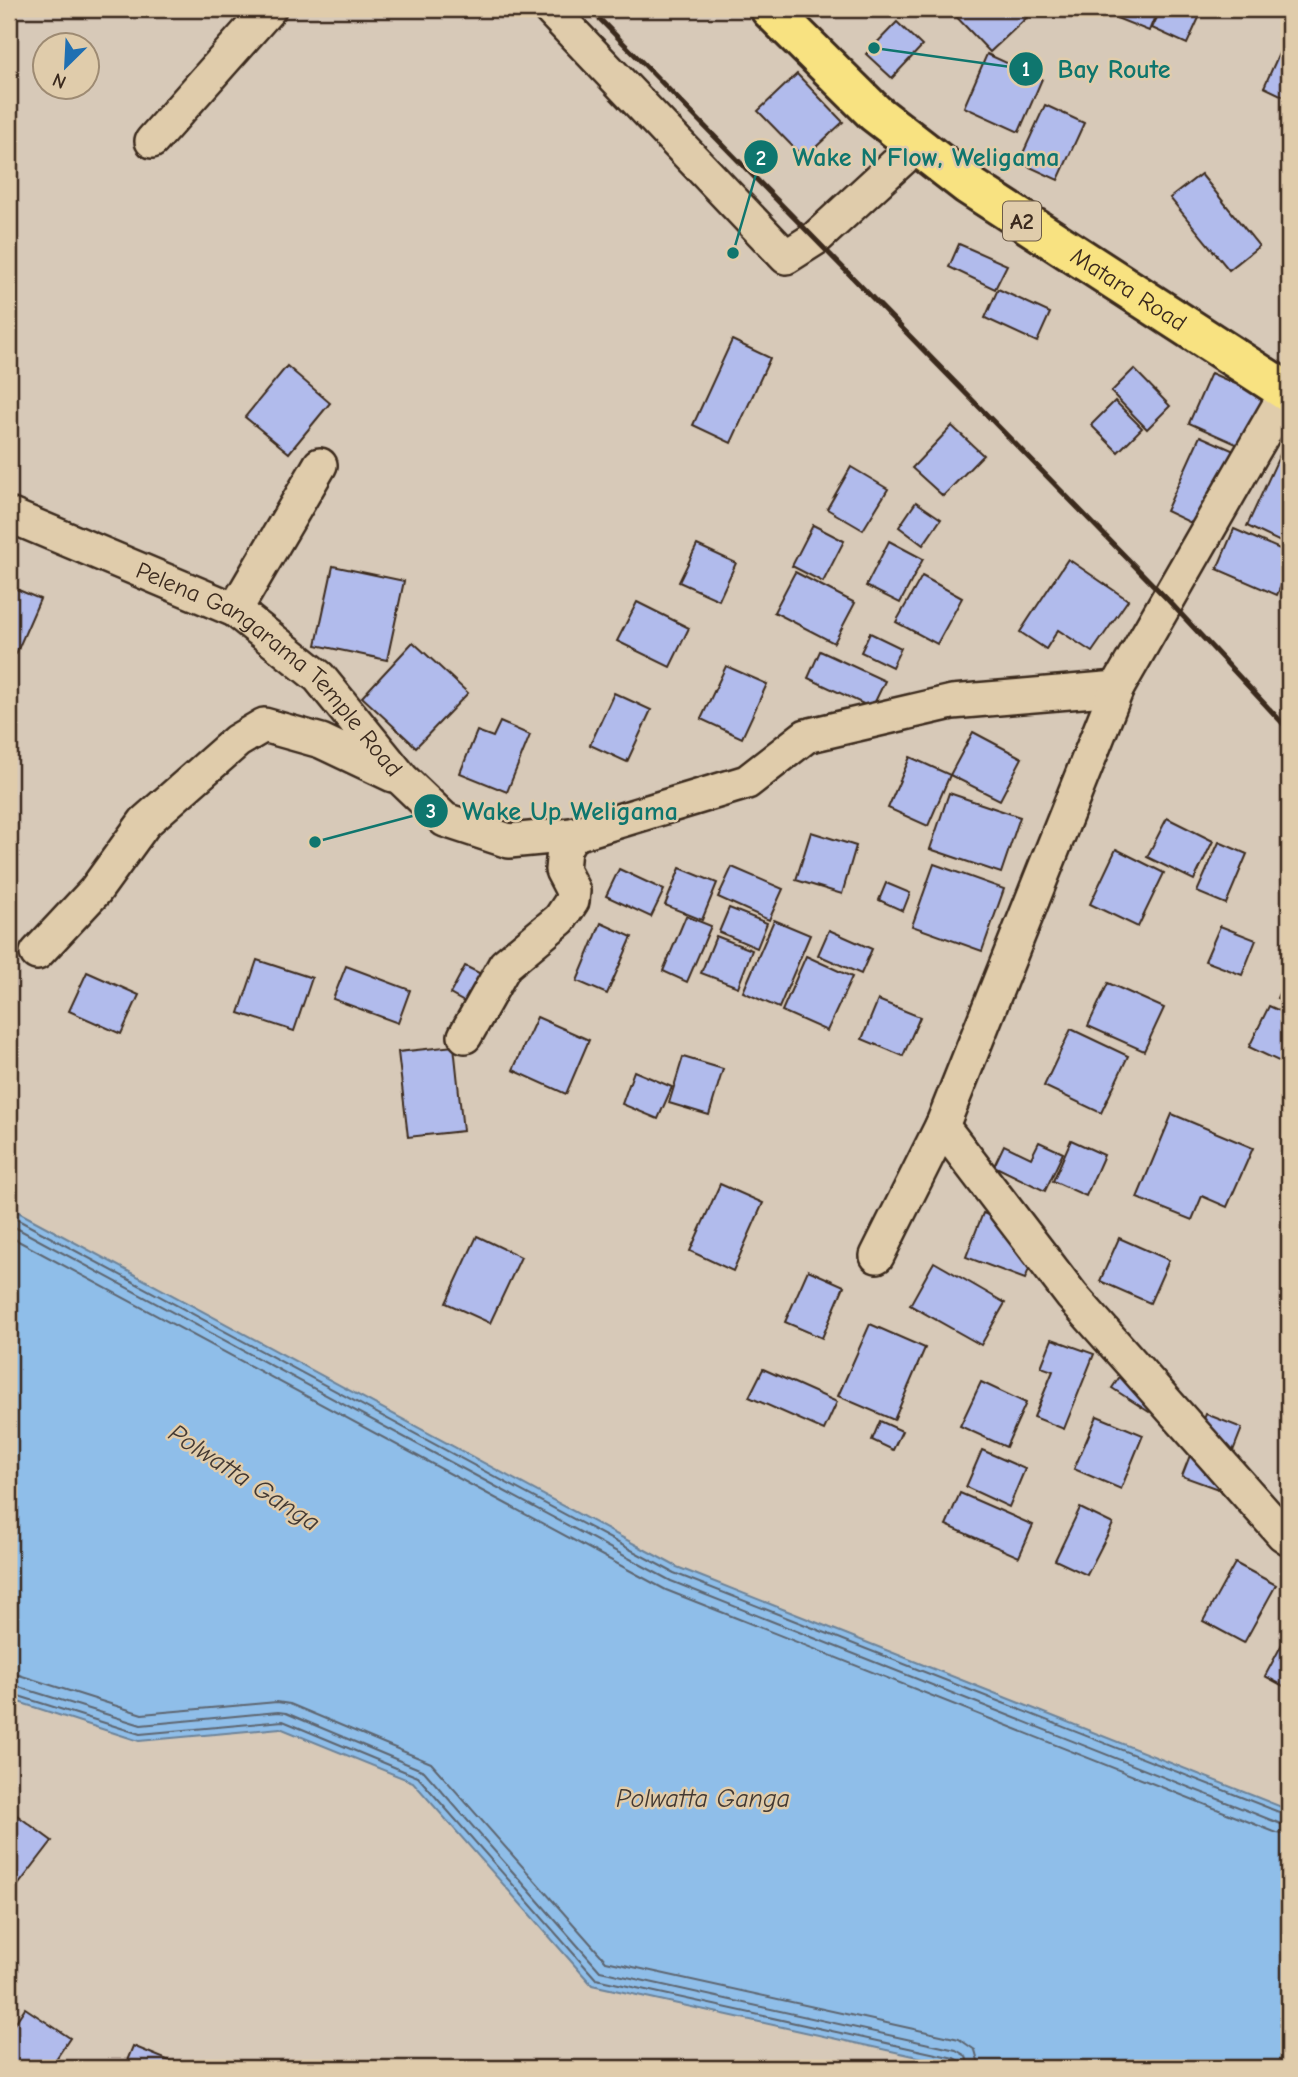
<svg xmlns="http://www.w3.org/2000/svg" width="1298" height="2077" font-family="'Comic Neue',sans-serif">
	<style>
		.water { fill: #8fbee9; stroke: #6d8398; stroke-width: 2 }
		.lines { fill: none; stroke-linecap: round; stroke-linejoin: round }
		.shore { stroke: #5d656f; stroke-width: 2 }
		.building { fill: #b1bbec; stroke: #3b2a1e; stroke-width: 2 }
		.street-casing { stroke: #3b2a1e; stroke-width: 38 }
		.highway-casing { stroke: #3b2a1e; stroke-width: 44 }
		.street { stroke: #e0ccab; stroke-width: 33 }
		.highway { stroke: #f8e281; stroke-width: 38 }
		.rail { stroke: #3b2a1e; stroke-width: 5 }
		.labels { text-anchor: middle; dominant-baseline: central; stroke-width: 5; stroke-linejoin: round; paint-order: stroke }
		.shield { fill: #e0ccab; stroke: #6c5b48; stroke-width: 2 }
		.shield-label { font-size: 23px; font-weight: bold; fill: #3b2a1e }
		.street-label { font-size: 24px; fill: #3b2a1e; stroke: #e0ccab }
		.water-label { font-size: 26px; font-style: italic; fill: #433932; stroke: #e0ccab }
		.leader { fill: none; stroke: #0f766e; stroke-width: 2.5 }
		.callout-dot { fill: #0f766e; stroke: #e0ccab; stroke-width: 2.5 }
		.mark-label { font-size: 21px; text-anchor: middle; font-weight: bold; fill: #fff }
		.callout-label { font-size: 26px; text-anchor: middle; font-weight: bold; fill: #0f766e; stroke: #e0ccab; stroke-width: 5; stroke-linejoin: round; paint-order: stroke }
	</style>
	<rect width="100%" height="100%" fill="#d7c9b8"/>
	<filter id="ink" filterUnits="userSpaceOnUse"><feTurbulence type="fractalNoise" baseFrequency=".0143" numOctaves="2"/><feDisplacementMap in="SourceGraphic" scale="14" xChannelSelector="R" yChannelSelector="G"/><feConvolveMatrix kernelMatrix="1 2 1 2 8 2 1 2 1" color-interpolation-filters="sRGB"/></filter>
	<g filter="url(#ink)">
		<!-- water -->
		<path class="water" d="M 9,1207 L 677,1567 L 1289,1810 L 1289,2068 L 968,2068 L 592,1985 L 413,1782 L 280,1728 L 139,1741 L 9,1699 Z"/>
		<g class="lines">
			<!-- shore -->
			<g class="shore">
				<path d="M 9,1215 L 674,1573 L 1289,1816"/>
				<path d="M 9,1224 L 671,1581 L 1281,1824 L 1289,1825"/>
				<path d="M 9,1236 L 666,1590 L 1277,1833 L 1289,1835"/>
				<path d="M 9,1674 L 19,1675 L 142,1714 L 277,1702 L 290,1704 L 431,1763 L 606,1961 L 959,2039 L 975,2050 L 980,2068"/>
				<path d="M 9,1684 L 141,1725 L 278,1712 L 286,1713 L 424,1771 L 600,1971 L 956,2050 L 966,2056 L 969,2068"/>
				<path d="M 9,1693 L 140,1734 L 283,1721 L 418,1777 L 596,1979 L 954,2058 L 959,2061 L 961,2068"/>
			</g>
		</g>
		<!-- building -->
		<g class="building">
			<path d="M 886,9 L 901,9 L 893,16 Z"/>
			<path d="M 949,9 L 1036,9 L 990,52 Z"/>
			<path d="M 1094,9 L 1158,9 L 1149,31 Z"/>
			<path d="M 1161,9 L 1203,9 L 1187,44 L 1152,28 Z"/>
			<path d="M 1289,12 L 1289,31 L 1282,28 Z"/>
			<path d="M 897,22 L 922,46 L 892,78 L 866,54 Z"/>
			<path d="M 1286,38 L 1289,39 L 1289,99 L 1264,87 Z"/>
			<path d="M 987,54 L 1042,79 L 1019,132 L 964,107 Z"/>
			<path d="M 797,74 L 843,122 L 804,158 L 758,111 Z"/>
			<path d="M 1045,105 L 1084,123 L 1058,180 L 1019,162 Z"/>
			<path d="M 1201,174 L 1259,246 L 1229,270 L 1170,198 Z"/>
			<path d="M 959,244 L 1007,265 L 995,289 L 949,267 Z"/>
			<path d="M 998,289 L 1050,313 L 1037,342 L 985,318 Z"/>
			<path d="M 732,340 L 770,358 L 731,443 L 693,425 Z"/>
			<path d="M 287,366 L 330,403 L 289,453 L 245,417 Z"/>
			<path d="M 1134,369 L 1170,406 L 1147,429 L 1111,392 Z"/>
			<path d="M 1211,373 L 1276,402 L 1254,452 L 1189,423 Z"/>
			<path d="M 1115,401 L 1142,428 L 1118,452 L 1091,425 Z"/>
			<path d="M 952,426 L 983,455 L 943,496 L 912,468 Z"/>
			<path d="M 1200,436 L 1241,454 L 1206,530 L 1166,511 Z"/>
			<path d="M 1282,450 L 1289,453 L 1289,546 L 1247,526 Z"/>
			<path d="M 851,467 L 888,489 L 863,530 L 827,509 Z"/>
			<path d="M 916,502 L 941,519 L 923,545 L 899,527 Z"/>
			<path d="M 813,525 L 844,541 L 823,582 L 792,566 Z"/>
			<path d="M 1234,529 L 1289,553 L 1289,567 L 1277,595 L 1217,569 Z"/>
			<path d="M 889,541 L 923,559 L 900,603 L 866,586 Z"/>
			<path d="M 697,545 L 736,563 L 719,600 L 679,582 Z"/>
			<path d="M 1068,559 L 1128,600 L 1092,652 L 1058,630 L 1046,649 L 1020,632 Z"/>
			<path d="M 333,566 L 404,581 L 387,660 L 316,645 Z"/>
			<path d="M 795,572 L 855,603 L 834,643 L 774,612 Z"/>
			<path d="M 922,576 L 962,598 L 937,644 L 896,622 Z"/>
			<path d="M 9,586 L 40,599 L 16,654 L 9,651 Z"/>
			<path d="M 637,602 L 689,628 L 670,667 L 617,641 Z"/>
			<path d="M 870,633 L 901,648 L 892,667 L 861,652 Z"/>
			<path d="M 413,642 L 468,693 L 416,747 L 362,697 Z"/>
			<path d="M 820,651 L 885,681 L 872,708 L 808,678 Z"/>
			<path d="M 726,666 L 767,684 L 742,738 L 701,719 Z"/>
			<path d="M 614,693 L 651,710 L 627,762 L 590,745 Z"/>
			<path d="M 500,722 L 530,735 L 507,792 L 460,773 L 477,731 L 493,737 Z"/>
			<path d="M 973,732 L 1022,758 L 1000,800 L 950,775 Z"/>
			<path d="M 910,757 L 950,775 L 928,826 L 888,808 Z"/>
			<path d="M 949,793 L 1020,817 L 1001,873 L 930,849 Z"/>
			<path d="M 1167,818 L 1213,841 L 1194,880 L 1147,857 Z"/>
			<path d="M 811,832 L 856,846 L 842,894 L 796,880 Z"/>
			<path d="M 1219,842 L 1247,854 L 1226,904 L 1197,892 Z"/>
			<path d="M 1116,849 L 1164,873 L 1138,927 L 1090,904 Z"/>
			<path d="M 934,864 L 1004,889 L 982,951 L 912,926 Z"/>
			<path d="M 732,867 L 783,889 L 769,920 L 718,897 Z"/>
			<path d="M 680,868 L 717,883 L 702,920 L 665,905 Z"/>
			<path d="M 619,869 L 664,890 L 651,917 L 606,896 Z"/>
			<path d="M 886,883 L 910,893 L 903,911 L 879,900 Z"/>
			<path d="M 729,908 L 767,923 L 757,948 L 719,932 Z"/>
			<path d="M 686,916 L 711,926 L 687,982 L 663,971 Z"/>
			<path d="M 774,920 L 810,935 L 779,1008 L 743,992 Z"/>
			<path d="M 601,923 L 632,937 L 607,994 L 577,981 Z"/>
			<path d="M 1220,926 L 1256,940 L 1242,975 L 1205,961 Z"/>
			<path d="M 829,930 L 872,949 L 861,974 L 818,955 Z"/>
			<path d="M 716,936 L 752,950 L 738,987 L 701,973 Z"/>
			<path d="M 806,956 L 852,977 L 827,1031 L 782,1011 Z"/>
			<path d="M 257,960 L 312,978 L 294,1031 L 239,1013 Z"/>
			<path d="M 346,966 L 410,990 L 398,1023 L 333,999 Z"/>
			<path d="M 465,966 L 491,979 L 475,1008 L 450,994 Z"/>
			<path d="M 1289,970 L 1289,1004 L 1277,998 Z"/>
			<path d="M 87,972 L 139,995 L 121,1034 L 69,1011 Z"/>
			<path d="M 1108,983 L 1164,1008 L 1144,1051 L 1088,1026 Z"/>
			<path d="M 878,1000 L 920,1017 L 903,1056 L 862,1039 Z"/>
			<path d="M 1269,1006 L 1289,1015 L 1289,1066 L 1249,1047 Z"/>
			<path d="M 537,1017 L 589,1040 L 566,1094 L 513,1070 Z"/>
			<path d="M 1071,1029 L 1128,1056 L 1101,1113 L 1044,1086 Z"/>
			<path d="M 454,1046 L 463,1131 L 408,1137 L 398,1052 Z"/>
			<path d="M 683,1057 L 723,1069 L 709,1115 L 669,1103 Z"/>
			<path d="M 634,1071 L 672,1087 L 658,1119 L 622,1104 Z"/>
			<path d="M 1172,1114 L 1253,1148 L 1227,1207 L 1202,1196 L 1192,1220 L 1137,1198 Z"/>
			<path d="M 1071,1140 L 1104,1155 L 1086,1196 L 1053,1181 Z"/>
			<path d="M 1039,1142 L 1063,1153 L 1045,1191 L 994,1166 L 1004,1145 L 1031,1158 Z"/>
			<path d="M 720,1184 L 763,1203 L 733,1271 L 690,1251 Z"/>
			<path d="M 983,1213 L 1042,1236 L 1025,1279 L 966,1257 Z"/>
			<path d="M 477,1236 L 521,1257 L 490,1323 L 446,1303 Z"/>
			<path d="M 1119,1238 L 1169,1260 L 1150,1303 L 1100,1281 Z"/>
			<path d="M 934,1262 L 1005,1303 L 981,1345 L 910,1305 Z"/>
			<path d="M 808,1270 L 844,1286 L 822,1338 L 785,1322 Z"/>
			<path d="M 870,1324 L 925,1348 L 894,1420 L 838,1396 Z"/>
			<path d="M 1052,1339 L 1094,1354 L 1064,1429 L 1034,1417 L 1053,1371 L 1041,1367 Z"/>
			<path d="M 1134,1356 L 1171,1380 L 1149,1412 L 1112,1388 Z"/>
			<path d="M 763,1369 L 837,1402 L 824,1430 L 749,1397 Z"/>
			<path d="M 981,1382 L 1026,1403 L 1006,1447 L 960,1426 Z"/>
			<path d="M 1206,1414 L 1242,1428 L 1218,1489 L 1182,1476 Z"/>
			<path d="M 1097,1416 L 1143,1435 L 1121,1489 L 1074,1469 Z"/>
			<path d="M 880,1421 L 902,1431 L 893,1450 L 872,1440 Z"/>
			<path d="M 982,1450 L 1025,1469 L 1009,1507 L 966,1487 Z"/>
			<path d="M 960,1493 L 1033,1525 L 1019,1557 L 946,1525 Z"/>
			<path d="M 1080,1508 L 1113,1524 L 1087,1575 L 1055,1560 Z"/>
			<path d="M 1235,1563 L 1276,1585 L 1244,1643 L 1203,1621 Z"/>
			<path d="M 1289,1631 L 1289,1689 L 1265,1676 Z"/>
			<path d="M 14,1813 L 52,1841 L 9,1897 L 9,1820 Z"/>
			<path d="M 25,2008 L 70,2038 L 50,2068 L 9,2068 L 9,2032 Z"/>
			<path d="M 133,2046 L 182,2066 L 181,2068 L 124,2068 Z"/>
		</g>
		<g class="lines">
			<!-- street casing -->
			<g class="street-casing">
				<g id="street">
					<path d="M 550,9 L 786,257 L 816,238 L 916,146"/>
					<path d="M 152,141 L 269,9"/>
					<path id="s1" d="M 9,515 L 235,610 L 319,677 L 402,779 L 445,820 L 509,841 L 572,835 L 747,782 L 806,736 L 952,702 L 1117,688"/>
					<path d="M 235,610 L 320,465"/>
					<path d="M 37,953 L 95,891 L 145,822 L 237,741 L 264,725 L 321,741 L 393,775"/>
					<path d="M 465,1036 L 505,965 L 560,919 L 572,901 L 573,891 L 562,870 L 564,849 L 572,835"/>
					<path d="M 942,1126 L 1072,1296 L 1283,1534 L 1289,1538"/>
					<path d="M 877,1256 L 942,1126 L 1117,688 L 1287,392"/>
				</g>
			</g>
			<!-- highway casing -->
			<g class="highway-casing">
				<g id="highway">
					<path id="s2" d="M 770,9 L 875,113 L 968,185 L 1289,393"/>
				</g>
			</g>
			<!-- street -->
			<use href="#street" class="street"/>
			<!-- highway -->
			<use href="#highway" class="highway"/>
			<!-- rail -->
			<path class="rail" d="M 590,9 L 1167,599 L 1289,730"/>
		</g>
	</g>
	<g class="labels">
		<!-- shield labels -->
		<rect class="shield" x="1003" y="201.5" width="38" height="39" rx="5"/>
		<g class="shield-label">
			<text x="1022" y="221">A2</text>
		</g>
		<!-- street labels -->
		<g class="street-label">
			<text stroke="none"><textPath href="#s2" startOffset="457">Matara Road</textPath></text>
			<text stroke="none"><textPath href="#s1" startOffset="308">Pelena Gangarama Temple Road</textPath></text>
		</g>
		<!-- water labels -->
		<g class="water-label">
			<text transform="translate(244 1478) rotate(33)">Polwatta Ganga</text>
			<text x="703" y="1799">Polwatta Ganga</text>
		</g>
	</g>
	<!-- callouts -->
	<path class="leader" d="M874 48L1026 69M733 253L761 157M315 842L431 811"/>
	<g class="callout-dot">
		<circle cx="874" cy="48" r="7"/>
		<circle cx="733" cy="253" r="7"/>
		<circle cx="315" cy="842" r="7"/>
		<circle cx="1026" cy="69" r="18"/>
		<circle cx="761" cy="157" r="18"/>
		<circle cx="431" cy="811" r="18"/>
	</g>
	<g class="mark-label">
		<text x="1026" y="76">1</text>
		<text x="761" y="165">2</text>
		<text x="431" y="818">3</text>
	</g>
	<g class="callout-label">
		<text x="1114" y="78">Bay Route</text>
		<text x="926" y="166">Wake N Flow, Weligama</text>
		<text x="570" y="820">Wake Up Weligama</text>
	</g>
	<!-- margin -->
	<rect width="1298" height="2077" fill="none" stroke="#e0ccab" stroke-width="35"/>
	<rect x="18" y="18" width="1263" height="2042" fill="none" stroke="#3b2a1e" stroke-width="2.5" filter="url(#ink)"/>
	<!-- north arrow -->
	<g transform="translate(66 66) rotate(204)"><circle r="33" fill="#e0ccab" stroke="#9e8b73" stroke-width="2"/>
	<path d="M0-5L12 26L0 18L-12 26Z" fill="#1f6fb2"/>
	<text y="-10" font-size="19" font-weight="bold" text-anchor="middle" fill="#3b2a1e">N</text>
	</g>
</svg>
